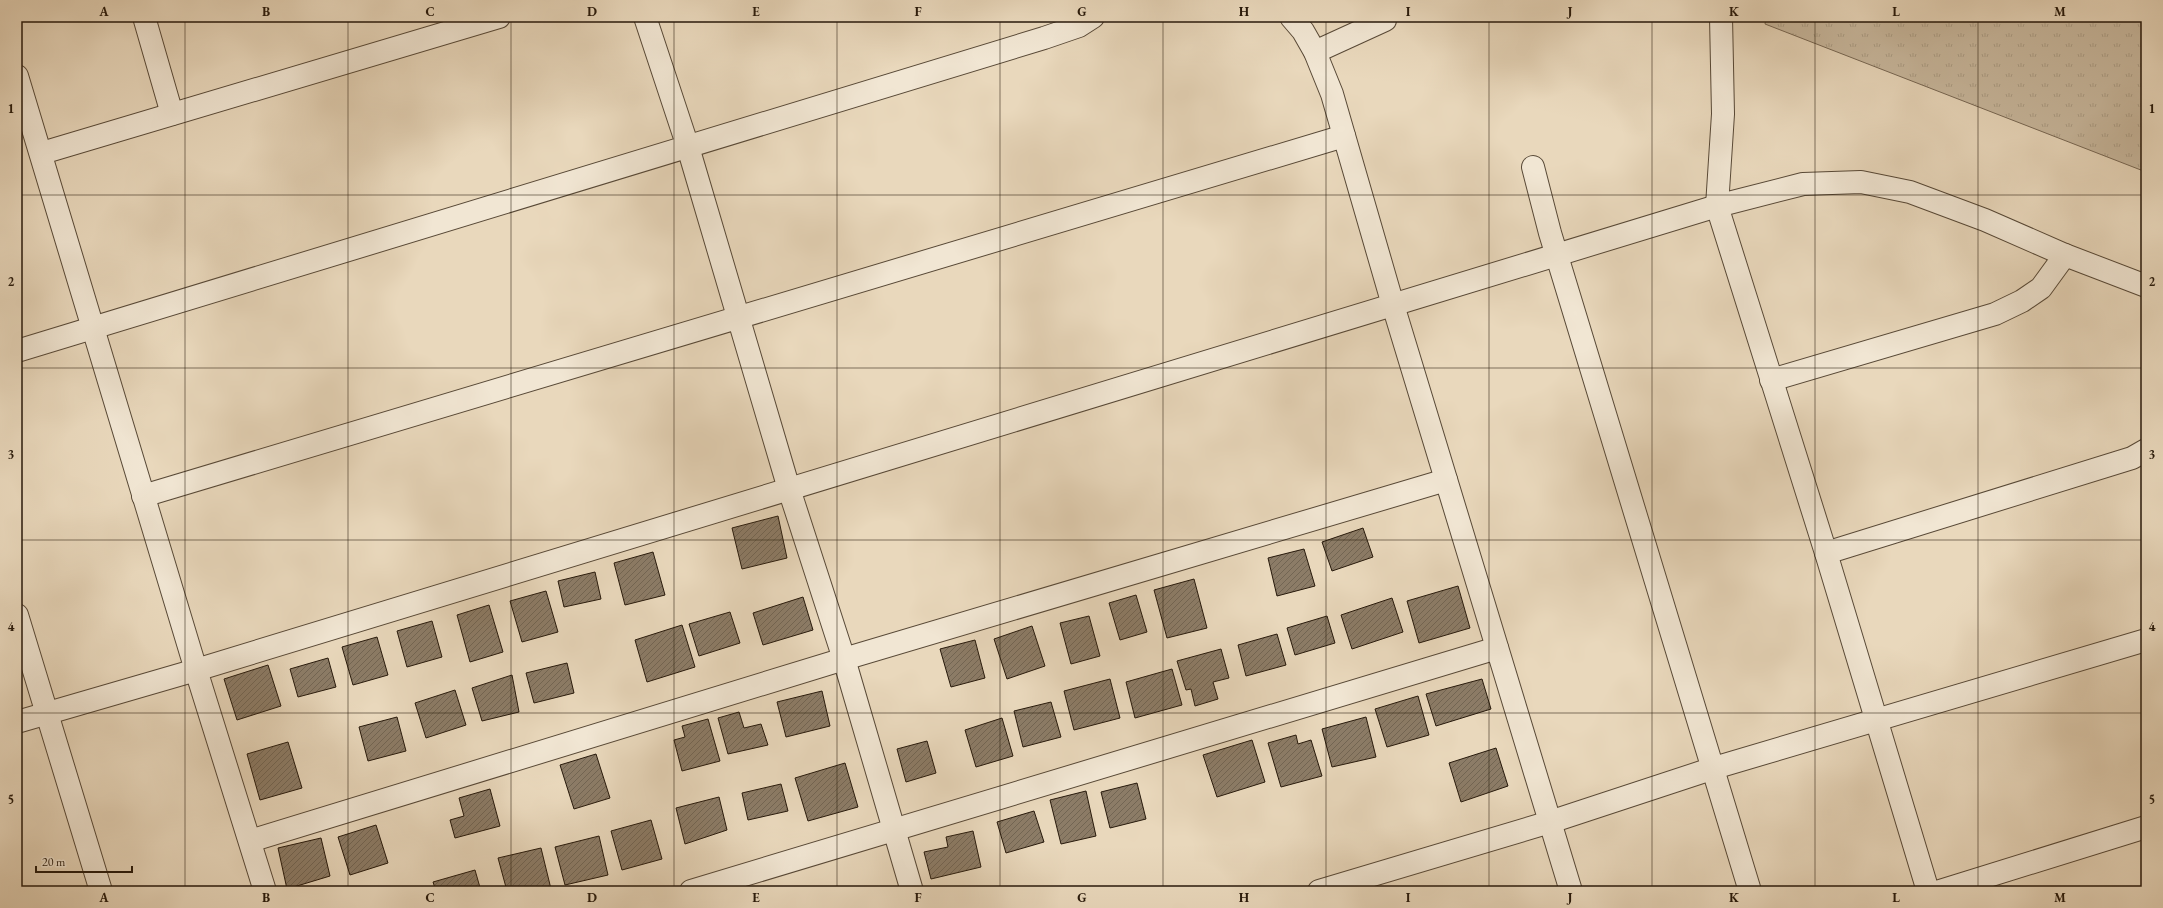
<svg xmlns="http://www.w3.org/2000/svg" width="2163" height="908" font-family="'EB Garamond',serif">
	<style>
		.grass { fill: url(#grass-tufts); stroke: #786854 }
		.building { fill: url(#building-hatch); stroke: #27190b }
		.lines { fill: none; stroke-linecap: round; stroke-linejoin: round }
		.minor-casing { stroke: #584937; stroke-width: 24 }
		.minor { stroke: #f1e6d3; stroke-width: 22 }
		.grid { fill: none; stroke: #27190b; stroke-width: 1; stroke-opacity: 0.55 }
		.neatline { fill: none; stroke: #27190b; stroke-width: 1.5 }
		.grid-label { font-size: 13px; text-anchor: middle; font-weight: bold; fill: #27190b }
	</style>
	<defs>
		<pattern id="grass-tufts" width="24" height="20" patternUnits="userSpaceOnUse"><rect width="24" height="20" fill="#c8b89e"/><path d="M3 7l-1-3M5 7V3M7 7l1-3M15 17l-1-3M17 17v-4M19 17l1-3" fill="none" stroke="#ac9e87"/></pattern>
		<pattern id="building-hatch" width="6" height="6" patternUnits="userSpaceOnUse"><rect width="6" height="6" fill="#8c7c67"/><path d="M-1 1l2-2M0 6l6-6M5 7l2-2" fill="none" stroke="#726553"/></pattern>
	</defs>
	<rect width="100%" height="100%" fill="#e9d8bc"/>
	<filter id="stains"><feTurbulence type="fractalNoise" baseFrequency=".005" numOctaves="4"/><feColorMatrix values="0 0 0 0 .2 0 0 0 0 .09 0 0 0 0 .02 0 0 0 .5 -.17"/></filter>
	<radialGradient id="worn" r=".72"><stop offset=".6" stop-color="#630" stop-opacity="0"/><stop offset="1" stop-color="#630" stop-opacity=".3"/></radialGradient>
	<!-- grass -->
	<path class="grass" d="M 1766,17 L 2146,17 L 2146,172 L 1765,24 Z"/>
	<!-- building -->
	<g class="building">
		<path d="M 778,516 L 787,558 L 742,569 L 732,528 Z"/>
		<path d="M 1363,528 L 1373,557 L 1332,571 L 1322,542 Z"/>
		<path d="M 1304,549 L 1315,586 L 1277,596 L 1268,558 Z"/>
		<path d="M 653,552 L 665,595 L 625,605 L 614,563 Z"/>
		<path d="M 595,572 L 601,599 L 564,607 L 558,581 Z"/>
		<path d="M 1194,579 L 1207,628 L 1167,638 L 1154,590 Z"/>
		<path d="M 1458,586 L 1470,628 L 1419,643 L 1407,601 Z"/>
		<path d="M 546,591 L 558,632 L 522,642 L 510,601 Z"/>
		<path d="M 1136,595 L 1147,632 L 1120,640 L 1109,603 Z"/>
		<path d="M 803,597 L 813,630 L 763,645 L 753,613 Z"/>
		<path d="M 1392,598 L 1403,632 L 1352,649 L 1341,615 Z"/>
		<path d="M 489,605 L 503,652 L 470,662 L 457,615 Z"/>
		<path d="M 730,612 L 740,643 L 699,656 L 689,624 Z"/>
		<path d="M 1089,616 L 1100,656 L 1071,664 L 1060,623 Z"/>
		<path d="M 1327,616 L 1335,643 L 1295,655 L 1287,628 Z"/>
		<path d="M 432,621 L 442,657 L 407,667 L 397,631 Z"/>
		<path d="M 682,625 L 695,667 L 647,682 L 635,640 Z"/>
		<path d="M 1032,626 L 1045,666 L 1007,679 L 994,639 Z"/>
		<path d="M 1277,634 L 1286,665 L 1246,676 L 1238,645 Z"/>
		<path d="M 377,637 L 388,675 L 353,685 L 342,647 Z"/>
		<path d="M 975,640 L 985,678 L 951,687 L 940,649 Z"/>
		<path d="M 1221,649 L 1229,678 L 1213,682 L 1218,699 L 1195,706 L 1191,689 L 1186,690 L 1177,661 Z"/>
		<path d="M 328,658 L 336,687 L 298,697 L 290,669 Z"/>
		<path d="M 567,663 L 574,693 L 534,703 L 526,673 Z"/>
		<path d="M 268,665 L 281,706 L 237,720 L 224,679 Z"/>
		<path d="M 1172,669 L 1182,705 L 1135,718 L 1126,682 Z"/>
		<path d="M 512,675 L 519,712 L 482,721 L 472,688 Z"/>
		<path d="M 1110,679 L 1120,718 L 1074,730 L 1064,691 Z"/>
		<path d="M 1482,679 L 1491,709 L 1436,726 L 1426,694 Z"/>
		<path d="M 455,690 L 466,725 L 426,738 L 415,703 Z"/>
		<path d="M 822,691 L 830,726 L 786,737 L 777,702 Z"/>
		<path d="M 1418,696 L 1429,735 L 1387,747 L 1375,709 Z"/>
		<path d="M 1051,702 L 1061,737 L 1023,747 L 1014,711 Z"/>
		<path d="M 739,712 L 744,728 L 761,724 L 768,745 L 728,754 L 718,718 Z"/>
		<path d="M 397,717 L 406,751 L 368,761 L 359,727 Z"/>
		<path d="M 1366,717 L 1376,757 L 1332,767 L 1322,729 Z"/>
		<path d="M 1002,718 L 1013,756 L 976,767 L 965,730 Z"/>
		<path d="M 708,719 L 720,761 L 682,771 L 674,740 L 685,737 L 682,726 Z"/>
		<path d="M 1296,735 L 1298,744 L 1311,740 L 1322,776 L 1281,787 L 1268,743 Z"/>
		<path d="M 1252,740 L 1265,782 L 1217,797 L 1203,755 Z"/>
		<path d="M 927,741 L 936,773 L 906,782 L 897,749 Z"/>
		<path d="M 288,742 L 302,788 L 260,800 L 247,754 Z"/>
		<path d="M 1496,748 L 1508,786 L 1461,802 L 1449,763 Z"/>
		<path d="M 596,754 L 610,798 L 574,809 L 560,765 Z"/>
		<path d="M 845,763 L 858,807 L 808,821 L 795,778 Z"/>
		<path d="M 1137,783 L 1146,819 L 1110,828 L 1101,792 Z"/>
		<path d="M 781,784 L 788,811 L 748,820 L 742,793 Z"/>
		<path d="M 490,789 L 500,826 L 455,838 L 450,820 L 464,816 L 459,798 Z"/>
		<path d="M 1086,791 L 1096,836 L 1061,844 L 1050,800 Z"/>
		<path d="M 719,797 L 727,830 L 685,844 L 676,808 Z"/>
		<path d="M 1034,811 L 1044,842 L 1006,853 L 997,822 Z"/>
		<path d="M 651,820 L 662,859 L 622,870 L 611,831 Z"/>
		<path d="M 376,825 L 388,863 L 350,875 L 338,837 Z"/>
		<path d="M 973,831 L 981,867 L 931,879 L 924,852 L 948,847 L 946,837 Z"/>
		<path d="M 599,836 L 608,875 L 565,885 L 555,847 Z"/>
		<path d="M 321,838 L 330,876 L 287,889 L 278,848 Z"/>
		<path d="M 541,848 L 551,889 L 541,891 L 507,891 L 498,858 Z"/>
		<path d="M 475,870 L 481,891 L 436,891 L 433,882 Z"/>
	</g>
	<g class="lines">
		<!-- minor casing -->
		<g class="minor-casing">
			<g id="minor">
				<path d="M 144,17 L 172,114"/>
				<path d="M 645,17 L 688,147 L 789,489 L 844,659 L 912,891"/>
				<path d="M 1291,17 L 1303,31 L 1315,52 L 1332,94 L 1393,305 L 1571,891"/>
				<path d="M 1721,17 L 1723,114 L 1717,206 L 1826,553 L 1928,891"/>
				<path d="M 1315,52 L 1385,20 L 1385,17"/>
				<path d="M 17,76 L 196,670 L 265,891"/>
				<path d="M 42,153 L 499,17"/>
				<path d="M 1533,167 L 1550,233 L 1750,891"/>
				<path d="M 17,351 L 1044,38 L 1079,26 L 1093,17"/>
				<path d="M 1771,380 L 1995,314 L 2022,301 L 2041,288 L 2065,255"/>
				<path d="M 143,496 L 1344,136"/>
				<path d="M 1826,553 L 2132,458 L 2146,450"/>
				<path d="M 17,615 L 101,891"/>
				<path d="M 17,722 L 196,670 L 1717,206 L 1803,184 L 1861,182 L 1910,192 L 1985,220 L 2065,255 L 2146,286"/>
				<path d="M 250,841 L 844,659 L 1446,480"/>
				<path d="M 691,891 L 1497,648"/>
				<path d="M 1319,891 L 1550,822 L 1714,768 L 2146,640"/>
				<path d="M 1940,891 L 2146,827"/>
			</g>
		</g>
		<!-- minor -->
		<use href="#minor" class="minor"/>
	</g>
	<!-- grid -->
	<path class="grid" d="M 185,17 L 185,891M 348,17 L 348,891M 511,17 L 511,891M 674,17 L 674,891M 837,17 L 837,891M 1000,17 L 1000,891M 1163,17 L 1163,891M 1326,17 L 1326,891M 1489,17 L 1489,891M 1652,17 L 1652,891M 1815,17 L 1815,891M 1978,17 L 1978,891M 17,195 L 2146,195M 17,368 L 2146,368M 17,540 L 2146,540M 17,713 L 2146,713"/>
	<!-- margin -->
	<rect width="2163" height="908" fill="none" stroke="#e9d8bc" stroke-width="44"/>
	<!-- scale -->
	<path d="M36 866v6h96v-6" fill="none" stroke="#27190b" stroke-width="2"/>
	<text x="42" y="866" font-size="12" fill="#27190b" stroke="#f1e6d3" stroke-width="3" paint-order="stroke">20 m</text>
	<rect x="22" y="22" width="2119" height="864" class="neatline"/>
	<g class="grid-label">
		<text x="104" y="16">A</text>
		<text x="266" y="16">B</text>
		<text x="430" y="16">C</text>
		<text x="592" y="16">D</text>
		<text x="756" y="16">E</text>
		<text x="918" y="16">F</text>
		<text x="1082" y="16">G</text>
		<text x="1244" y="16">H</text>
		<text x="1408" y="16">I</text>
		<text x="1570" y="16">J</text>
		<text x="1734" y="16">K</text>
		<text x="1896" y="16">L</text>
		<text x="2060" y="16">M</text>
		<text x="11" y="113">1</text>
		<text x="2152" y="113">1</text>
		<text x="11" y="286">2</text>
		<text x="2152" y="286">2</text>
		<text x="11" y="459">3</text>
		<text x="2152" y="459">3</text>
		<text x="11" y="631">4</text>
		<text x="2152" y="631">4</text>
		<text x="11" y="804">5</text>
		<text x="2152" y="804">5</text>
		<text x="104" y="902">A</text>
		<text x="266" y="902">B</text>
		<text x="430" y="902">C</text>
		<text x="592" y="902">D</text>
		<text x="756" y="902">E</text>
		<text x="918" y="902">F</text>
		<text x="1082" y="902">G</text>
		<text x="1244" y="902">H</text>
		<text x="1408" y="902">I</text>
		<text x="1570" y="902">J</text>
		<text x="1734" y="902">K</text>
		<text x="1896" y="902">L</text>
		<text x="2060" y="902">M</text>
	</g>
	<rect width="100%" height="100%" filter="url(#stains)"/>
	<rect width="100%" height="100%" fill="url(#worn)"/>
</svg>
